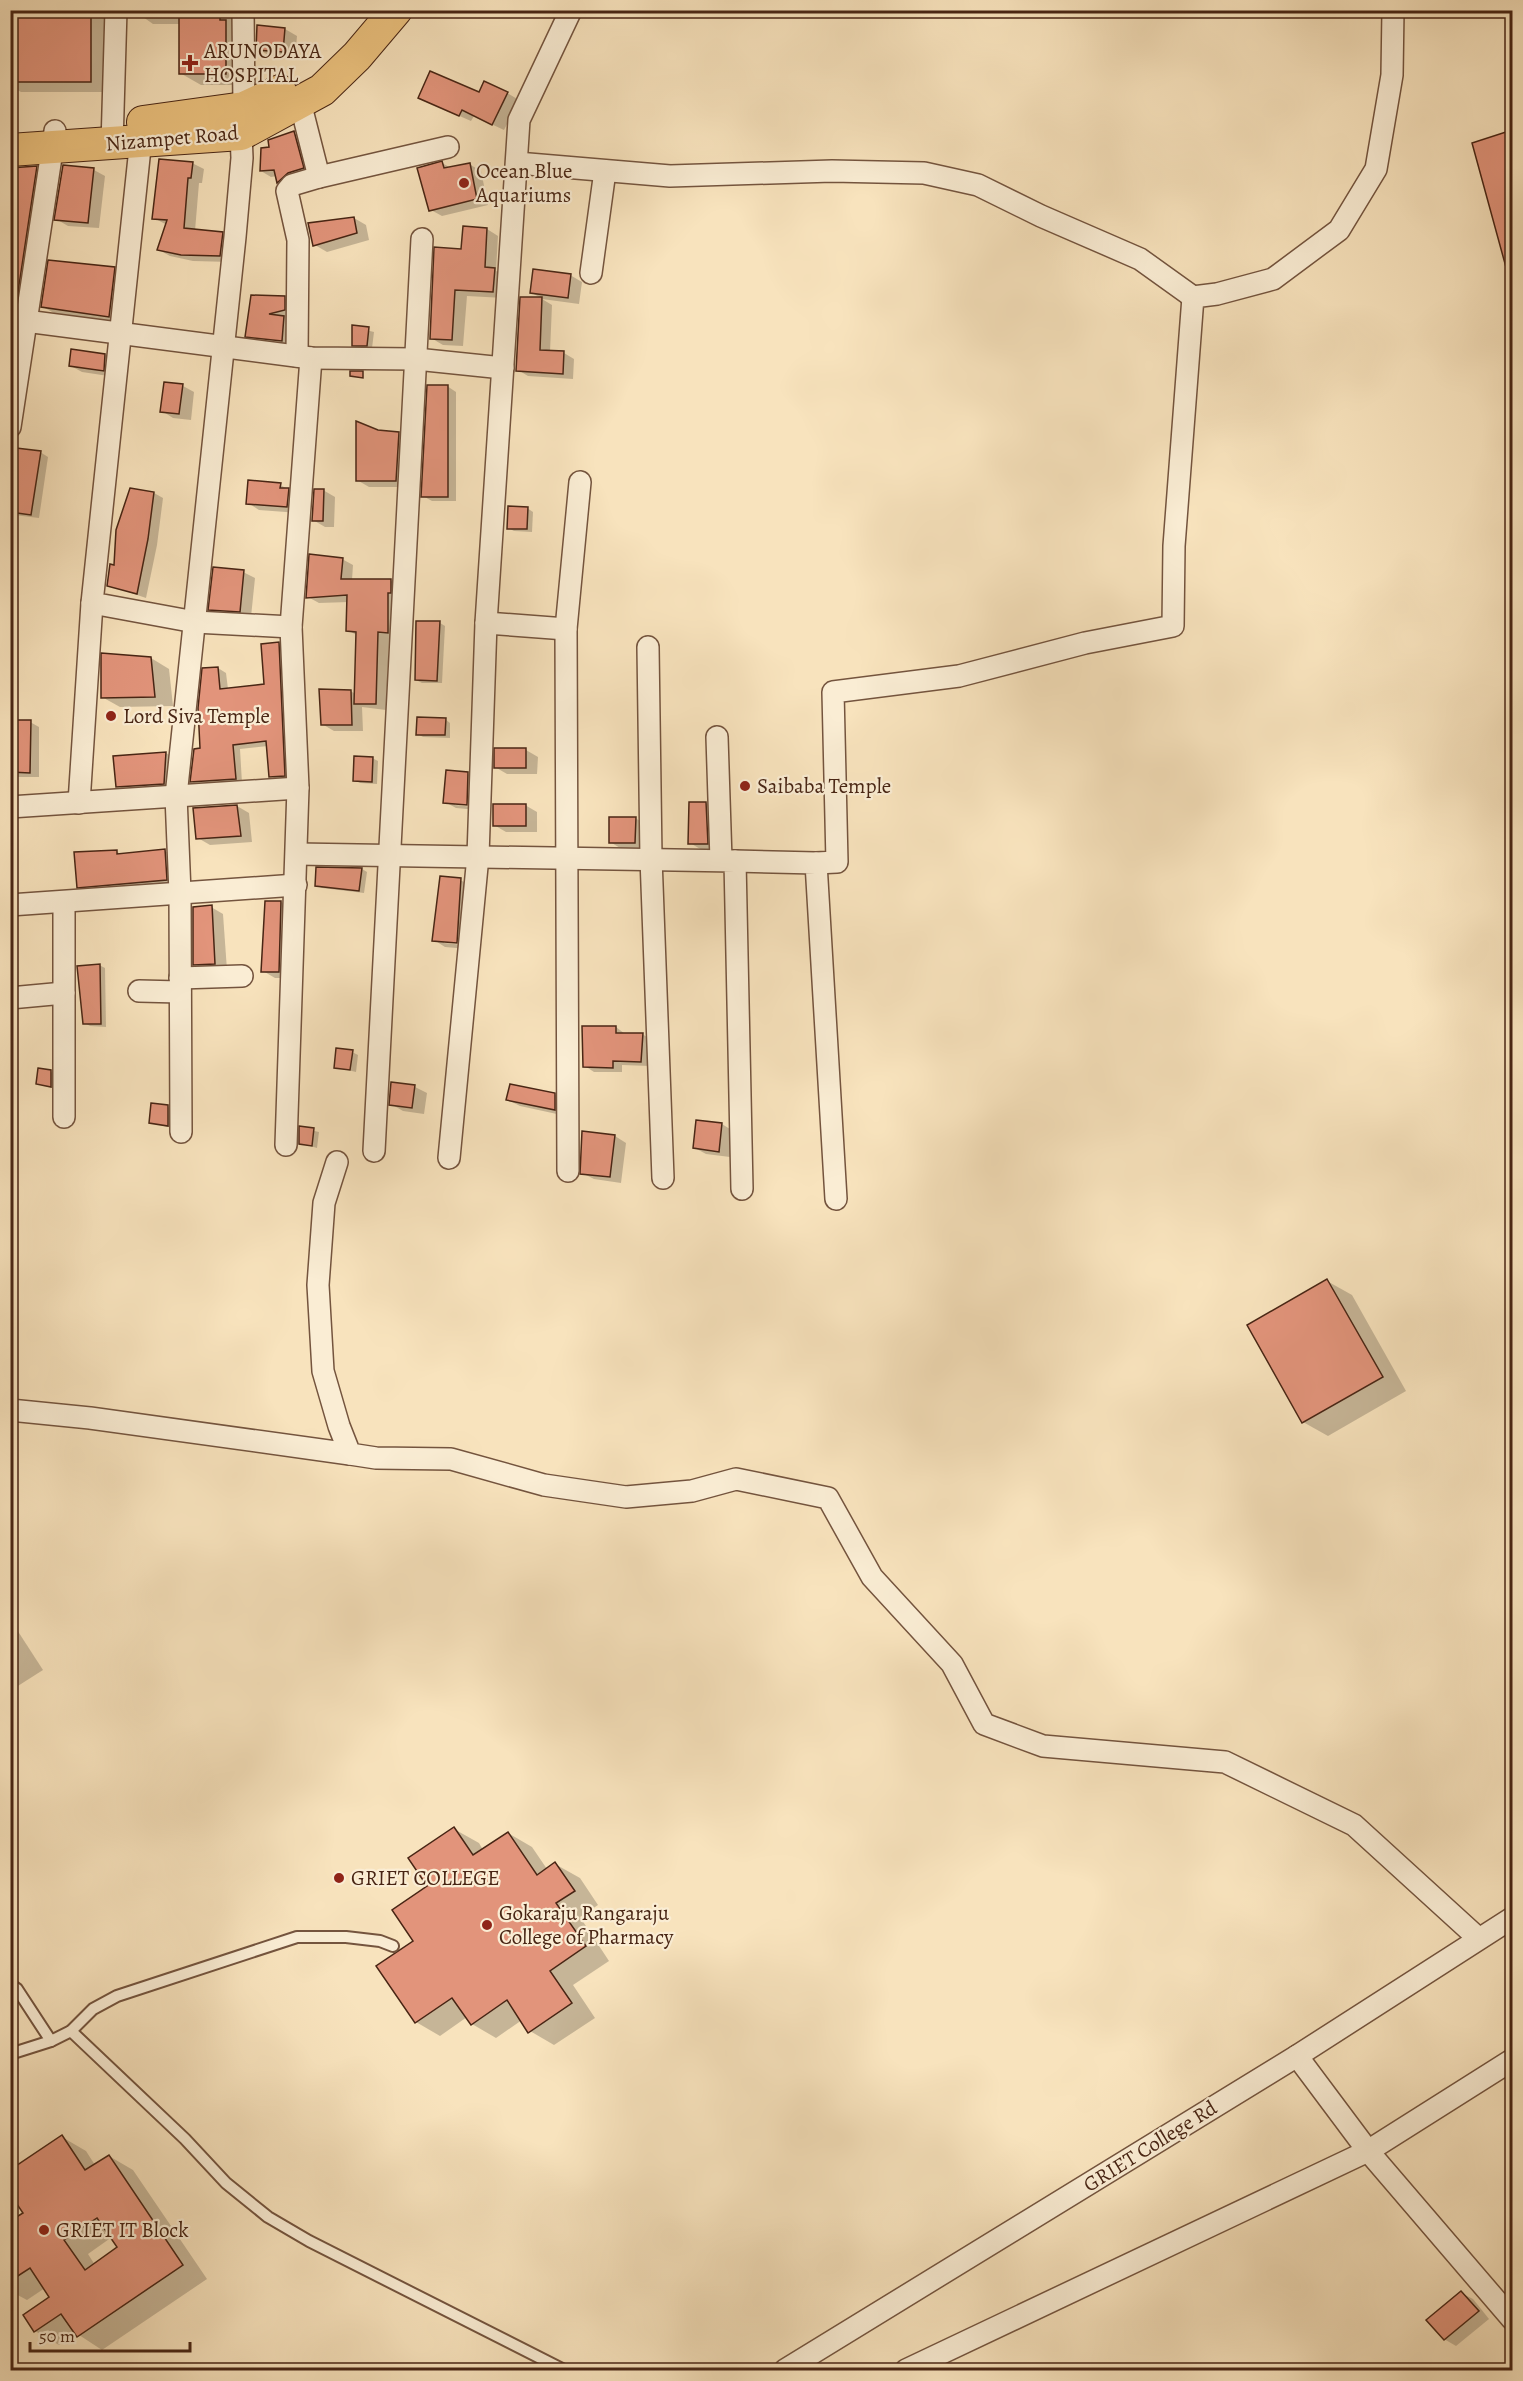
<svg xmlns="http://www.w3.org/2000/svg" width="1523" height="2381" font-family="Alegreya,serif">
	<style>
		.shadow { fill: #0003; fill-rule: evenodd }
		.building { fill: #e2947b; stroke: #482514; stroke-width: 1.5; fill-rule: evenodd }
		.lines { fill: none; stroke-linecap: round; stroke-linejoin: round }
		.service-casing { stroke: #74543e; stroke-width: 14 }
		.minor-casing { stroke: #74543e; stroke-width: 24 }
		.primary-casing { stroke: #482514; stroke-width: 34 }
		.service { stroke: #faedd4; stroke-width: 10 }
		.minor { stroke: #faedd4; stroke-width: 21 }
		.primary { stroke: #ecc27e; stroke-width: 32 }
		.poi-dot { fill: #8f2418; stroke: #faedd4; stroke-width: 2 }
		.labels { text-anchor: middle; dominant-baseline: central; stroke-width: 4.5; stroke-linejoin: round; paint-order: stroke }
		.poi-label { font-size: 21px; fill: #482514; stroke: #faedd4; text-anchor: start }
		.street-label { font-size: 21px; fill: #482514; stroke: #faedd4 }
	</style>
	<rect width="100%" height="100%" fill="#f8e3bd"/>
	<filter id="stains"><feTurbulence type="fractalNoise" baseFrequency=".00333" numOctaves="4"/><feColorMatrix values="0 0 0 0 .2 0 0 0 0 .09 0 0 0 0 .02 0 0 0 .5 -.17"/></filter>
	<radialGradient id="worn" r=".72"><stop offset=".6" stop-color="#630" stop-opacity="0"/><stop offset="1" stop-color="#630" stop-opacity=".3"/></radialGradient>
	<!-- shadow -->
	<g class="shadow">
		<path d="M 10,10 L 108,10 L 108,92 L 21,92 L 10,86 Z"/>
		<path d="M 133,10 L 240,10 L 246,85 L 201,85 L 180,73 L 181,24 L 153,24 Z"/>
		<path d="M 258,27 L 285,29 L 297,36 L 295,58 L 270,56 L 258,49 Z"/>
		<path d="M 507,93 L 519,100 L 504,130 L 474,116 L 471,121 L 432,104 L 480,94 Z"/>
		<path d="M 1512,132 L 1512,271 L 1508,269 L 1474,144 Z"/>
		<path d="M 294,133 L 304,138 L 313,174 L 288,188 L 278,182 L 277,176 L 271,177 L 261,171 L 271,148 Z"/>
		<path d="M 192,163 L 204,169 L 202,183 L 199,183 L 195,231 L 222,233 L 233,240 L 231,262 L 193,261 L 170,256 L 159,250 L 167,225 L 154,218 Z"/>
		<path d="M 442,163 L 451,168 L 469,164 L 481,171 L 488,205 L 442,216 L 431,210 Z"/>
		<path d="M 36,168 L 48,174 L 27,313 L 10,311 L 10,169 Z"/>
		<path d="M 94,170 L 105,176 L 99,228 L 68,226 L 56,219 Z"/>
		<path d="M 354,218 L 366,225 L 369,240 L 327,252 L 315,245 Z"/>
		<path d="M 487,229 L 498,236 L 496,271 L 506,276 L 504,298 L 467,296 L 463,346 L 443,345 L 431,338 L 463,250 Z"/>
		<path d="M 114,268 L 126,275 L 121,323 L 54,313 L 43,307 Z"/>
		<path d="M 570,275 L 582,282 L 579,304 L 542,299 L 552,305 L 550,352 L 564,353 L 574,359 L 573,379 L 528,376 L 518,370 L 522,298 L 543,299 L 532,293 Z"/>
		<path d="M 284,298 L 296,304 L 296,316 L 286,319 L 295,324 L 293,347 L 258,343 L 246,336 Z"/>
		<path d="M 354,327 L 374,332 L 372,348 L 358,348 L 353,345 Z"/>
		<path d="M 72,351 L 105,355 L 117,362 L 115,377 L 82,372 L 71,366 Z"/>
		<path d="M 183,386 L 194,392 L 191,420 L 173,418 L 162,411 Z"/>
		<path d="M 447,386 L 456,392 L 456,501 L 432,501 L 423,496 Z"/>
		<path d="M 399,434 L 410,440 L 408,487 L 369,487 L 357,480 Z"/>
		<path d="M 40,452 L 48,457 L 39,518 L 14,515 L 10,513 L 10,480 Z"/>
		<path d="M 280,485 L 292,491 L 299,513 L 259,510 L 248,503 Z"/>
		<path d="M 323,490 L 335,497 L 334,527 L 325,527 L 313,520 Z"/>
		<path d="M 154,493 L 163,498 L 157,545 L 146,598 L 108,585 L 115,566 Z"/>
		<path d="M 527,508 L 533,512 L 532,532 L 514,531 L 508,528 Z"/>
		<path d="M 342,559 L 353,565 L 352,580 L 391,581 L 402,587 L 399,638 L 389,638 L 386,710 L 362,707 L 363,731 L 334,731 L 322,724 L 350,691 L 356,694 L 358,636 L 348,630 L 349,602 L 319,603 L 308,597 Z"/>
		<path d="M 243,572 L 255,578 L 251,617 L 222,616 L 210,609 Z"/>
		<path d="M 440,623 L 445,626 L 442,683 L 422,683 L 416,680 Z"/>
		<path d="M 279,643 L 287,648 L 292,780 L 279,781 L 271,776 L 268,746 L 240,749 L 242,783 L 200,786 L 192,782 L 202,749 L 218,668 L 226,673 L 228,689 L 266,686 Z"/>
		<path d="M 151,658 L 169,669 L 173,706 L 120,707 L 102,697 Z"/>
		<path d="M 445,719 L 450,723 L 450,738 L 423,737 L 418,734 Z"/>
		<path d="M 30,722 L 39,727 L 39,777 L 17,777 L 10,773 L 10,757 Z"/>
		<path d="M 526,750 L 538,757 L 537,774 L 507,774 L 495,767 Z"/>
		<path d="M 166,753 L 178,760 L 176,790 L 130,793 L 118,786 L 115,758 Z"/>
		<path d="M 372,758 L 378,761 L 377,784 L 360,783 L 355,780 Z"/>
		<path d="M 468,774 L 479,781 L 478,810 L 456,808 L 445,802 ZM 455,802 L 475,804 L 474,807 L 455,805 Z"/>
		<path d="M 706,803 L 718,810 L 719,850 L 702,850 L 690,843 Z"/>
		<path d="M 525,805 L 537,812 L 537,832 L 506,832 L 494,825 Z"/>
		<path d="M 237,806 L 249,813 L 252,842 L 210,845 L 198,838 Z"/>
		<path d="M 635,818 L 647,825 L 647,849 L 622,849 L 610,842 Z"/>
		<path d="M 165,851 L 177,858 L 178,886 L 91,893 L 79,887 L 117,852 L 123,855 Z"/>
		<path d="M 362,869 L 367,872 L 364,893 L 322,888 L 316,885 Z"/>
		<path d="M 460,880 L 472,886 L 468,949 L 445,947 L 434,940 ZM 444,940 L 464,942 L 464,945 L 444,943 Z"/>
		<path d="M 266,902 L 281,902 L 293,909 L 291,978 L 275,978 L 263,971 Z"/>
		<path d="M 211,907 L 223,914 L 227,970 L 206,971 L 195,964 Z"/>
		<path d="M 99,965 L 105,968 L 106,1027 L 90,1026 L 85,1023 Z"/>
		<path d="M 616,1027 L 625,1034 L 642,1034 L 652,1040 L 650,1066 L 622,1065 L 622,1072 L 594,1072 L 585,1066 Z"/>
		<path d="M 352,1052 L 358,1055 L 356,1072 L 335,1067 Z"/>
		<path d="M 51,1072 L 56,1075 L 56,1089 L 37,1083 Z"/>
		<path d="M 392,1084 L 415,1087 L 427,1093 L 424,1114 L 403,1111 L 391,1104 Z"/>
		<path d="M 554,1094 L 566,1101 L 566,1116 L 520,1106 L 508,1100 Z"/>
		<path d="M 168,1107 L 173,1110 L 173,1128 L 150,1123 Z"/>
		<path d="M 722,1124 L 733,1131 L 730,1157 L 706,1154 L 695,1148 Z"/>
		<path d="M 301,1128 L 319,1132 L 317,1148 L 300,1143 Z"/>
		<path d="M 615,1136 L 626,1143 L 621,1183 L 594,1179 L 582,1173 Z"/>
		<path d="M 1327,1281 L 1352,1295 L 1406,1391 L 1328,1436 L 1303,1422 Z"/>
		<path d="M 10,1619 L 43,1670 L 10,1691 Z"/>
		<path d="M 454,1829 L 479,1843 L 483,1850 L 508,1833 L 532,1847 L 547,1869 L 555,1864 L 580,1878 L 598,1905 L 580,1917 L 609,1961 L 573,1985 L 595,2018 L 554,2045 L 530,2031 L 522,2020 L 496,2038 L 472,2024 L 467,2017 L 440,2036 L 416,2022 L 416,1941 L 429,1886 Z"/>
		<path d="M 62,2137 L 86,2151 L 95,2165 L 109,2156 L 133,2170 L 207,2279 L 102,2350 L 76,2333 L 59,2345 L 35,2331 L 51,2298 L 45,2288 L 27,2300 L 10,2291 L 10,2251 L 25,2213 ZM 112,2237 L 119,2248 L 95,2265 L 88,2254 Z"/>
		<path d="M 1461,2293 L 1473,2299 L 1489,2319 L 1456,2346 L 1444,2339 Z"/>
	</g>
	<!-- building -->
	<g class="building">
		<path d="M 179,10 L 220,10 L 220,20 L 226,20 L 226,74 L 179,74 Z"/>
		<rect x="10" y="13" width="81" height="69"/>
		<path d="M 257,25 L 285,28 L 283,52 L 256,50 Z"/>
		<path d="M 430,71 L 479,92 L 484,81 L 508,92 L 492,125 L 462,110 L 459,116 L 418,98 Z"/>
		<path d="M 1512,130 L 1512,270 L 1507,271 L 1472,143 Z"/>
		<path d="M 294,131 L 304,168 L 288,173 L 277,183 L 274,170 L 260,171 L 261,148 L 269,147 L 268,140 Z"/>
		<path d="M 159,159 L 193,162 L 191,178 L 188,178 L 184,228 L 223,232 L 220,256 L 181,255 L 157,250 L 167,220 L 152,219 Z"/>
		<path d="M 442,161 L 444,168 L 470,163 L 477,199 L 429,211 L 417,168 Z"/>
		<path d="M 63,165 L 94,168 L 88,223 L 54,220 Z"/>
		<path d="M 37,166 L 16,305 L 10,304 L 10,168 Z"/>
		<path d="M 354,217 L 357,233 L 313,246 L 308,223 Z"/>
		<path d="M 463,226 L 487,228 L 485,267 L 495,268 L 493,292 L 455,290 L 452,340 L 430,339 L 434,247 L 461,249 Z"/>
		<path d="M 48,260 L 115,267 L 109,317 L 41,307 Z"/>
		<path d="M 533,269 L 571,274 L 568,298 L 530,293 Z"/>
		<path d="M 251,295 L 285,296 L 285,310 L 269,314 L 284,316 L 282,341 L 245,337 Z"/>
		<path d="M 520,297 L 542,297 L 540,350 L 564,351 L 563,374 L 516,371 Z"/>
		<path d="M 352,325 L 369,327 L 367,346 L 352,346 Z"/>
		<path d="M 71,349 L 105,354 L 104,371 L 69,366 Z"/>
		<path d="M 350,371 L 363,371 L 363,378 L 350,376 Z"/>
		<path d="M 164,382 L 183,384 L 179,414 L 160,412 Z"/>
		<path d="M 427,385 L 448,385 L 448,497 L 421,497 Z"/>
		<path d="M 356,421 L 378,430 L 399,432 L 396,481 L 356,481 Z"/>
		<path d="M 16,448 L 41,451 L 31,515 L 10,512 L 10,475 L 13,475 Z"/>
		<path d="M 248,480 L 281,483 L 280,488 L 289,488 L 287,507 L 246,504 Z"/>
		<path d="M 130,488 L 154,492 L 148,539 L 137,594 L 107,586 L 110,564 L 114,565 L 116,530 Z"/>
		<path d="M 314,489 L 324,489 L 323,521 L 312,521 Z"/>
		<path d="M 508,506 L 528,507 L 527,529 L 507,529 Z"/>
		<path d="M 309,554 L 343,558 L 341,579 L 391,579 L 391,593 L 388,593 L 388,633 L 378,632 L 376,704 L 354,704 L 356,632 L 346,631 L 347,595 L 306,598 Z"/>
		<path d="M 213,567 L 244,570 L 240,612 L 208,610 Z"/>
		<path d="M 416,621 L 440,621 L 437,681 L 415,680 Z"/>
		<path d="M 279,642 L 285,776 L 269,777 L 266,741 L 233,745 L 236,779 L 190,782 L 194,749 L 200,748 L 198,708 L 202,668 L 218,667 L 220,689 L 264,684 L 261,644 Z"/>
		<path d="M 101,653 L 151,657 L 155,697 L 101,698 Z"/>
		<path d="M 319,689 L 351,690 L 352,725 L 321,725 Z"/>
		<path d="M 417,717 L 446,718 L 445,735 L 416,735 Z"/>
		<path d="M 10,720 L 31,720 L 30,773 L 10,772 Z"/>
		<rect x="494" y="748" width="32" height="20"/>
		<path d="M 166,752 L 164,784 L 116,787 L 113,756 Z"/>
		<path d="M 354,756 L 373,757 L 372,782 L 353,781 Z"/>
		<path d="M 446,770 L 468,772 L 467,805 L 443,803 Z"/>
		<path d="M 689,802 L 706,802 L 708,844 L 688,844 Z"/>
		<rect x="493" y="804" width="33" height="22"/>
		<path d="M 237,805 L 241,836 L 196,839 L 193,808 Z"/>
		<path d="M 609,817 L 636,817 L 635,843 L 609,843 Z"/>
		<path d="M 165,849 L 167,880 L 77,888 L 74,852 L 117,850 L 117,854 Z"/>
		<path d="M 316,867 L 362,868 L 359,891 L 315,886 Z"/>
		<path d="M 440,876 L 461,878 L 457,943 L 432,941 Z"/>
		<path d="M 265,901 L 281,901 L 279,972 L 261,972 Z"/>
		<path d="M 212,905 L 215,964 L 193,965 L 193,907 Z"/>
		<path d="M 100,964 L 101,1024 L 83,1024 L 77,966 Z"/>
		<path d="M 582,1026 L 616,1026 L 616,1033 L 643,1033 L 641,1062 L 613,1061 L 613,1068 L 583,1067 Z"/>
		<path d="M 336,1048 L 353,1050 L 350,1070 L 334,1068 Z"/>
		<path d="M 38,1068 L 51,1070 L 51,1087 L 36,1084 Z"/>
		<path d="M 391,1082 L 415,1085 L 412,1108 L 389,1105 Z"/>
		<path d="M 510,1084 L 555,1093 L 555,1110 L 506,1100 Z"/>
		<path d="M 151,1103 L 168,1105 L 168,1126 L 149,1123 Z"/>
		<path d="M 696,1120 L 722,1123 L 719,1152 L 693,1148 Z"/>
		<path d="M 299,1126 L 314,1128 L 312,1146 L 299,1144 Z"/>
		<path d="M 582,1131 L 615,1135 L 610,1177 L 580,1174 Z"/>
		<path d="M 1327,1279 L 1383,1377 L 1302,1423 L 1247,1325 Z"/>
		<path d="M 454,1827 L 473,1855 L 508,1832 L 537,1875 L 555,1862 L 575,1891 L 556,1903 L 586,1946 L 550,1971 L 572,2003 L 528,2033 L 507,2000 L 471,2025 L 452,1998 L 415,2023 L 376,1966 L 413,1941 L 392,1910 L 427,1886 L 408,1858 Z"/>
		<path d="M 62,2135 L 85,2170 L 109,2155 L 183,2265 L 77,2337 L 61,2314 L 34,2332 L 23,2315 L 49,2297 L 30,2268 L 10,2281 L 10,2221 L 23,2213 L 10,2194 L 10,2170 ZM 97,2218 L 117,2247 L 85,2270 L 64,2240 Z"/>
		<path d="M 1461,2291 L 1479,2311 L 1444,2340 L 1426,2320 Z"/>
	</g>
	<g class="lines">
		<!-- service casing -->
		<g class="service-casing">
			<g id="service">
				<path d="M 10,1984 L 17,1989 L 51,2041"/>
				<path d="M 71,2031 L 185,2139 L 226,2183 L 268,2217 L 309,2241 L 564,2370"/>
				<path d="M 10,2054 L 51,2041 L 71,2031 L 93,2009 L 117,1996 L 297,1937 L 346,1937 L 380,1941 L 393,1946"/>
			</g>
		</g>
		<!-- minor casing -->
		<g class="minor-casing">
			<g id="minor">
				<path d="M 243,10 L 244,108"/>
				<path d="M 300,102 L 319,177 L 448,147"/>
				<path d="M 142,129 L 92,603 L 195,622 L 291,627"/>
				<path d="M 112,144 L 116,10"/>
				<path d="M 517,163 L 670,176 L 832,171 L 924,173 L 978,185 L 1041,216 L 1140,259 L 1193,297"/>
				<path d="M 591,273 L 605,171"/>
				<path d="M 10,319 L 311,358 L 416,359 L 503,368"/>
				<path d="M 297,356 L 298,240 L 287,191 L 292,185 L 319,177"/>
				<path d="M 10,427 L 55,131"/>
				<path d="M 486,623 L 566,629"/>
				<path d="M 648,647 L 651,858 L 663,1178"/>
				<path d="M 717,737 L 721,860"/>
				<path d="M 79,803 L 92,603"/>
				<path d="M 10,807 L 298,788"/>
				<path d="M 297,854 L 735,861 L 742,1189"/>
				<path d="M 735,861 L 816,863 L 836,1199"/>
				<path d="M 816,863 L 837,862 L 833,692 L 959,676 L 1085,643 L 1173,626 L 1174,546 L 1193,297 L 1217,294 L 1273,279 L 1339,230 L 1376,169 L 1392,75 L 1393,10"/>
				<path d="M 64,902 L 64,1117"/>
				<path d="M 10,905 L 296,885"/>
				<path d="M 180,978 L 242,976"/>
				<path d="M 139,991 L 180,992"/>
				<path d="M 10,998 L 64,993"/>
				<path d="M 181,1132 L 180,893 L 176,796 L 235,237 L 242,158 L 241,134"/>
				<path d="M 286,1145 L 298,788 L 291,627 L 311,358"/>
				<path d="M 374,1151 L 422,239"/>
				<path d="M 449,1158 L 478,856 L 486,623 L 519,120 L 571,10"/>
				<path d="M 337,1162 L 324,1203 L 318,1285 L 323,1371 L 339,1426 L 350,1454 L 376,1458 L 451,1459 L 544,1485 L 626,1497 L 692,1491 L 736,1479 L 828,1498 L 872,1577 L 952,1664 L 984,1724 L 1043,1746 L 1225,1762 L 1354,1825 L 1478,1938"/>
				<path d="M 568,1171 L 566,629 L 580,482"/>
				<path d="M 10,1410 L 90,1418 L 350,1454"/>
				<path d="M 1297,2056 L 1368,2151 L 1512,2319"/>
				<path d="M 785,2370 L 1297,2056 L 1512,1918"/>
				<path d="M 906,2370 L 1368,2151 L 1512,2060"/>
			</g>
		</g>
		<!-- primary casing -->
		<g class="primary-casing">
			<g id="primary">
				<path d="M 143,122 L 244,108 L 280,91"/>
				<path d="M 10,150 L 241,134 L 322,90 L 357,56 L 396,10"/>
			</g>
		</g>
		<!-- service -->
		<use href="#service" class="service"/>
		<!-- minor -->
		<use href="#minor" class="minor"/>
		<!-- primary -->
		<use href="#primary" class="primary"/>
	</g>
	<!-- markers -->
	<g class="poi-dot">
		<path d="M187 54h6v6h6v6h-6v6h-6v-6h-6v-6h6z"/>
		<circle cx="464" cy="183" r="6"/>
		<circle cx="111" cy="716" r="6"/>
		<circle cx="745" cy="786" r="6"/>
		<circle cx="339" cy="1878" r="6"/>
		<circle cx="487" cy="1925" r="6"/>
		<circle cx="44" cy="2230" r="6"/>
	</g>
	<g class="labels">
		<!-- poi labels -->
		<g class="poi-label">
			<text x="204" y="51">ARUNODAYA<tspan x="204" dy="24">HOSPITAL</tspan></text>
			<text x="476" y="171">Ocean Blue<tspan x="476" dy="24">Aquariums</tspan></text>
			<text x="123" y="716">Lord Siva Temple</text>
			<text x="757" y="786">Saibaba Temple</text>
			<text x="351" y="1878">GRIET COLLEGE</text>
			<text x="499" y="1913">Gokaraju Rangaraju<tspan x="499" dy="24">College of Pharmacy</tspan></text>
			<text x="56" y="2230">GRIET IT Block</text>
		</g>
		<!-- street labels -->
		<g class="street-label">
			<text transform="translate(172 138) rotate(-5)">Nizampet Road</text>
			<text transform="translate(1150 2146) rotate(-32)">GRIET College Rd</text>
		</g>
	</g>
	<!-- margin -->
	<rect width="1523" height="2381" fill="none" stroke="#f8e3bd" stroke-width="36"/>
	<rect x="12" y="12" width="1499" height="2357" fill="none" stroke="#482514" stroke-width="3"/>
	<rect x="18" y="18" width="1487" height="2345" fill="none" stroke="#482514" stroke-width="1.5"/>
	<!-- scale -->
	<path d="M30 2342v9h160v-9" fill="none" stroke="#482514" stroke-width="3"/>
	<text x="39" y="2342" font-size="18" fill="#482514" stroke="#faedd4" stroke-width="4.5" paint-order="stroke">50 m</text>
	<rect width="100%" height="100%" filter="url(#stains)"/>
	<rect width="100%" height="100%" fill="url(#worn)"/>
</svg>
